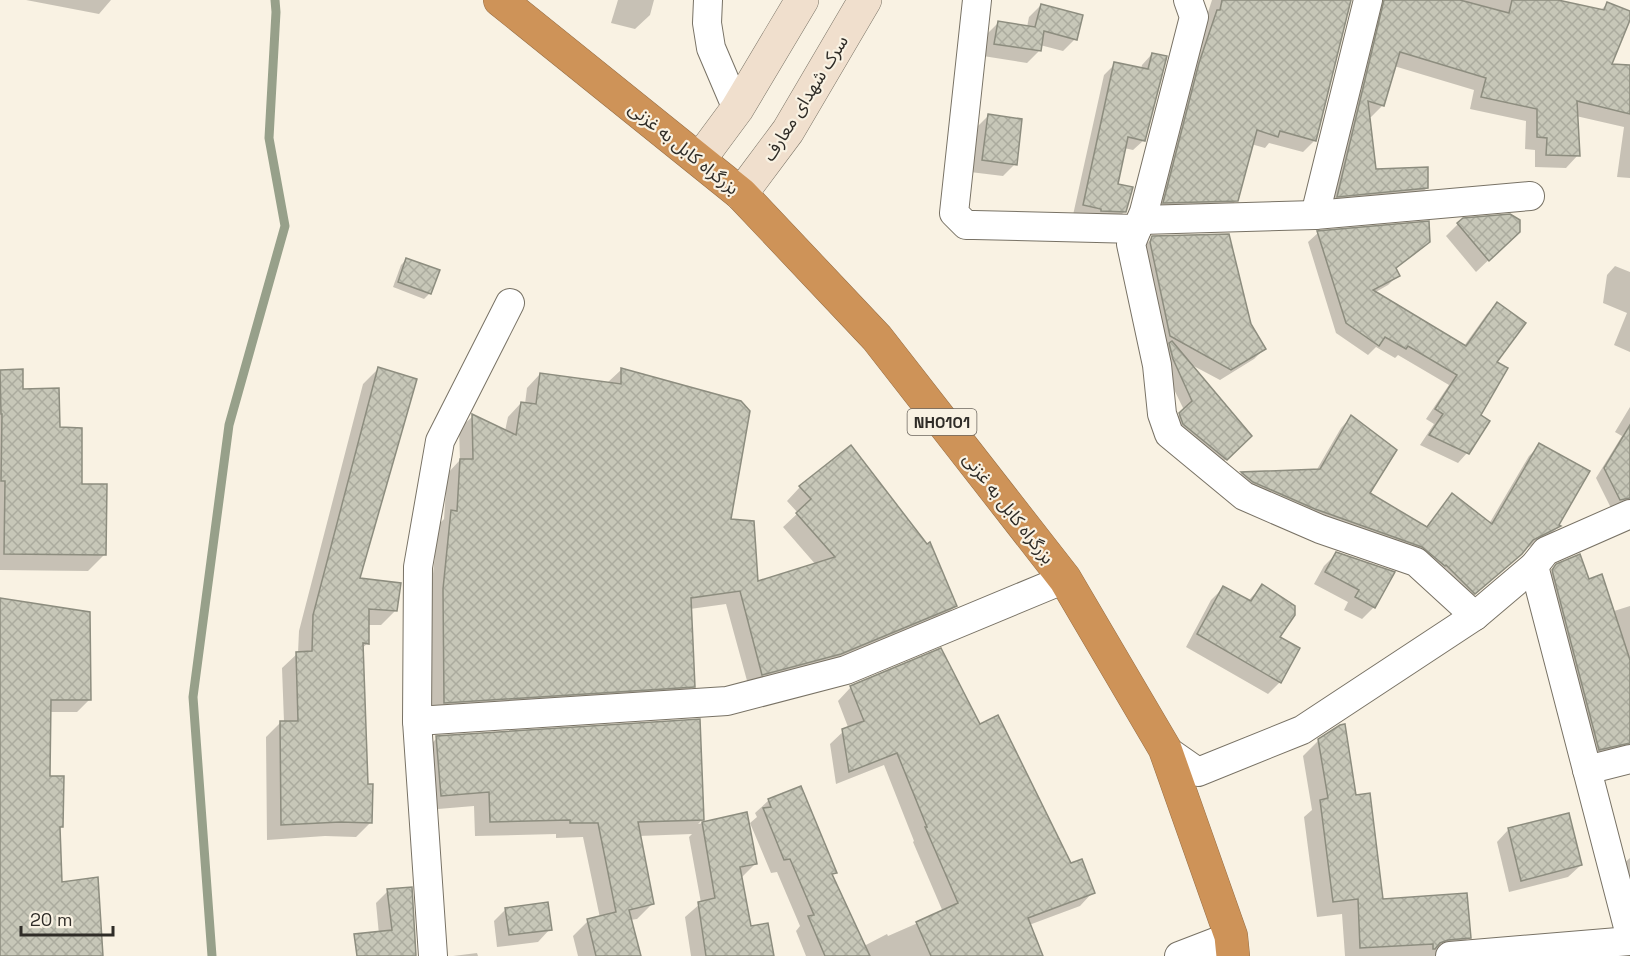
<svg xmlns="http://www.w3.org/2000/svg" width="1630" height="956" font-family="'Space Grotesk','Noto Sans Arabic',sans-serif">
	<style>
		.shadow { fill: #0003 }
		.lines { fill: none; stroke-linecap: round; stroke-linejoin: round }
		.stream { stroke: #97a08a; stroke-width: 9 }
		.building { fill: url(#building-cross-hatch); stroke: #8d8d7f; stroke-width: 1.5 }
		.street-casing { stroke: #787265; stroke-width: 30 }
		.secondary-casing { stroke: #787265; stroke-width: 34 }
		.highway-casing { stroke: #966f47; stroke-width: 34 }
		.street { stroke: #fff; stroke-width: 28 }
		.secondary { stroke: #f0dfcd; stroke-width: 33 }
		.highway { stroke: #ce9358; stroke-width: 33 }
		.labels { text-anchor: middle; dominant-baseline: central; stroke-width: 4.5; stroke-linejoin: round; paint-order: stroke }
		.shield { fill: #f9f2e3; stroke: #6c675f; stroke-width: 1.5 }
		.shield-label { font-size: 16px; font-weight: bold; fill: #2f2c27 }
		.street-label { font-size: 18px; fill: #2f2c27; stroke: #f9f2e3 }
	</style>
	<defs>
		<pattern id="building-cross-hatch" width="8" height="8" patternUnits="userSpaceOnUse" patternTransform="scale(1.5)"><rect width="8" height="8" fill="#c7c7b8"/><path d="M0 0l8 8M0 8l8-8" fill="none" stroke="#abab9e"/></pattern>
	</defs>
	<rect width="100%" height="100%" fill="#f9f2e3"/>
	<!-- shadow -->
	<g class="shadow">
		<path d="M 26,0 L 111,0 L 99,14 Z"/>
		<path d="M 618,0 L 654,0 L 650,15 L 635,29 L 611,23 Z"/>
		<path d="M 1212,0 L 1349,0 L 1315,140 L 1303,152 L 1269,143 L 1265,148 L 1251,144 L 1237,200 L 1224,212 L 1152,215 L 1187,77 Z"/>
		<path d="M 1366,0 L 1551,0 L 1600,11 L 1608,3 L 1630,13 L 1601,85 L 1630,92 L 1630,178 L 1617,177 L 1624,127 L 1576,116 L 1578,155 L 1566,168 L 1535,167 L 1535,150 L 1525,149 L 1526,121 L 1470,109 L 1474,90 L 1394,66 L 1383,105 L 1371,117 L 1369,117 L 1375,171 L 1427,188 L 1414,200 L 1325,208 Z"/>
		<path d="M 1041,5 L 1075,39 L 1063,51 L 1040,45 L 1039,51 L 1027,63 L 983,56 L 986,35 L 999,22 L 1027,27 L 1029,17 Z"/>
		<path d="M 1152,54 L 1144,140 L 1133,150 L 1124,148 L 1116,186 L 1125,211 L 1114,222 L 1073,215 L 1104,75 L 1115,64 L 1141,69 L 1142,65 Z"/>
		<path d="M 988,116 L 1015,164 L 1003,176 L 970,172 L 976,128 Z"/>
		<path d="M 1458,224 L 1519,231 L 1476,272 L 1446,236 Z"/>
		<path d="M 1318,233 L 1428,241 L 1395,269 L 1398,275 L 1388,285 L 1374,293 L 1464,346 L 1487,314 L 1497,304 L 1495,363 L 1479,415 L 1488,421 L 1467,453 L 1458,463 L 1420,445 L 1434,424 L 1426,419 L 1449,385 L 1398,355 L 1395,358 L 1376,347 L 1368,355 L 1336,333 L 1308,242 Z"/>
		<path d="M 1153,238 L 1249,325 L 1264,349 L 1254,359 L 1220,380 L 1188,363 L 1241,445 L 1217,468 L 1171,423 L 1184,410 L 1164,369 L 1142,248 Z"/>
		<path d="M 407,259 L 430,293 L 424,299 L 393,287 L 401,265 Z"/>
		<path d="M 1615,266 L 1630,272 L 1630,352 L 1614,345 L 1627,313 L 1603,303 L 1607,275 Z"/>
		<path d="M 378,369 L 358,579 L 395,611 L 381,625 L 368,625 L 368,643 L 361,649 L 367,785 L 371,822 L 356,837 L 325,836 L 267,840 L 266,737 L 281,722 L 284,722 L 282,668 L 298,653 L 299,631 L 363,384 Z"/>
		<path d="M 621,370 L 729,520 L 756,583 L 816,565 L 783,527 L 798,513 L 787,501 L 800,487 L 955,606 L 942,619 L 826,668 L 749,688 L 726,604 L 690,609 L 693,686 L 679,700 L 431,716 L 430,603 L 438,525 L 444,519 L 447,474 L 460,460 L 459,429 L 473,416 L 505,431 L 508,417 L 521,403 L 525,404 L 527,388 L 540,374 L 607,383 Z"/>
		<path d="M 21,371 L 22,391 L 58,429 L 105,554 L 88,571 L 0,570 L 0,372 Z"/>
		<path d="M 1630,407 L 1630,506 L 1611,508 L 1596,478 L 1622,436 L 1615,432 Z"/>
		<path d="M 1351,417 L 1368,493 L 1426,527 L 1453,495 L 1489,524 L 1529,456 L 1540,445 L 1558,527 L 1548,537 L 1525,549 L 1509,565 L 1464,604 L 1435,575 L 1231,484 L 1241,473 L 1316,471 L 1341,428 Z"/>
		<path d="M 1336,554 L 1374,607 L 1362,619 L 1344,610 L 1348,602 L 1314,584 L 1324,566 Z"/>
		<path d="M 1557,566 L 1588,580 L 1614,611 L 1630,606 L 1630,759 L 1587,761 L 1545,578 Z"/>
		<path d="M 1262,586 L 1278,638 L 1280,682 L 1268,694 L 1186,647 L 1211,600 L 1223,588 L 1248,601 Z"/>
		<path d="M 0,599 L 90,699 L 77,712 L 49,712 L 48,777 L 62,826 L 59,829 L 61,884 L 102,956 L 0,956 Z"/>
		<path d="M 851,687 L 980,726 L 1071,865 L 1093,892 L 1080,906 L 1029,925 L 1041,956 L 806,956 L 796,931 L 800,926 L 777,872 L 771,873 L 750,823 L 757,817 L 755,813 L 769,800 L 835,872 L 831,876 L 864,946 L 887,934 L 888,936 L 943,912 L 913,842 L 914,841 L 884,765 L 836,784 L 830,744 L 848,727 L 838,701 Z"/>
		<path d="M 437,738 L 703,819 L 698,824 L 746,814 L 755,864 L 742,877 L 750,927 L 772,956 L 691,956 L 685,917 L 701,903 L 689,837 L 692,834 L 639,836 L 652,904 L 637,919 L 630,920 L 639,956 L 578,956 L 573,936 L 588,921 L 600,918 L 583,837 L 556,838 L 556,834 L 475,836 L 474,806 L 426,810 L 422,753 Z"/>
		<path d="M 1319,740 L 1355,797 L 1382,901 L 1469,937 L 1453,953 L 1434,956 L 1345,956 L 1342,914 L 1317,917 L 1304,817 L 1312,810 L 1303,756 Z"/>
		<path d="M 1509,829 L 1581,865 L 1568,877 L 1509,892 L 1497,842 Z"/>
		<path d="M 1630,858 L 1630,925 L 1616,870 Z"/>
		<path d="M 388,891 L 407,956 L 381,956 L 376,903 Z"/>
		<path d="M 506,909 L 550,929 L 538,942 L 497,947 L 494,921 Z"/>
		<path d="M 477,953 L 478,956 L 453,956 Z"/>
	</g>
	<g class="lines">
		<!-- stream -->
		<path class="stream" d="M 212,956 L 193,697 L 229,425 L 285,226 L 269,138 L 276,12 L 275,0"/>
	</g>
	<!-- building -->
	<g class="building">
		<path d="M 1222,0 L 1351,0 L 1316,141 L 1280,131 L 1278,137 L 1257,130 L 1238,201 L 1163,203 L 1199,63 L 1217,10 L 1220,10 Z"/>
		<path d="M 1384,0 L 1460,0 L 1509,13 L 1512,0 L 1558,0 L 1604,10 L 1607,2 L 1630,11 L 1630,20 L 1612,64 L 1630,65 L 1630,114 L 1577,101 L 1580,156 L 1546,155 L 1547,138 L 1537,137 L 1537,109 L 1481,97 L 1486,78 L 1400,52 L 1384,106 L 1368,101 L 1376,169 L 1428,167 L 1428,188 L 1337,197 Z"/>
		<path d="M 1041,4 L 1083,15 L 1077,40 L 1044,31 L 1041,51 L 994,44 L 998,21 L 1035,27 Z"/>
		<path d="M 1152,53 L 1167,56 L 1145,141 L 1128,137 L 1118,184 L 1133,187 L 1126,212 L 1101,211 L 1101,209 L 1083,205 L 1114,62 L 1148,69 Z"/>
		<path d="M 988,114 L 1022,119 L 1017,165 L 982,160 Z"/>
		<path d="M 1510,214 L 1520,220 L 1520,232 L 1489,261 L 1457,223 L 1463,218 Z"/>
		<path d="M 1429,221 L 1430,242 L 1396,268 L 1400,276 L 1373,290 L 1466,346 L 1497,302 L 1526,323 L 1497,362 L 1508,368 L 1481,415 L 1490,421 L 1469,454 L 1429,435 L 1443,414 L 1435,409 L 1457,375 L 1408,346 L 1406,349 L 1385,337 L 1379,346 L 1346,323 L 1317,231 Z"/>
		<path d="M 1229,234 L 1251,324 L 1266,349 L 1231,370 L 1170,336 L 1150,242 L 1152,236 Z"/>
		<path d="M 406,258 L 440,270 L 431,294 L 398,282 Z"/>
		<path d="M 1172,341 L 1252,436 L 1227,460 L 1183,424 L 1179,413 L 1192,401 L 1173,359 L 1169,343 Z"/>
		<path d="M 378,367 L 417,379 L 360,578 L 401,583 L 397,611 L 369,609 L 369,644 L 363,643 L 368,784 L 373,784 L 372,823 L 340,822 L 281,825 L 280,721 L 298,721 L 296,652 L 312,651 L 313,615 Z"/>
		<path d="M 621,368 L 741,401 L 750,411 L 731,519 L 754,521 L 758,581 L 835,557 L 796,513 L 811,499 L 799,486 L 851,445 L 927,544 L 930,542 L 957,606 L 841,654 L 762,675 L 740,591 L 691,598 L 695,687 L 444,703 L 443,589 L 451,510 L 457,511 L 460,459 L 473,459 L 472,414 L 516,435 L 521,402 L 536,404 L 540,373 L 621,384 Z"/>
		<path d="M 23,369 L 23,389 L 59,388 L 60,427 L 82,428 L 82,484 L 107,484 L 106,555 L 4,554 L 5,481 L 1,481 L 2,414 L 1,414 L 0,370 Z"/>
		<path d="M 1351,415 L 1397,450 L 1370,493 L 1427,527 L 1452,493 L 1492,524 L 1539,443 L 1590,471 L 1559,525 L 1561,526 L 1533,540 L 1522,554 L 1475,594 L 1446,565 L 1445,566 L 1422,547 L 1315,509 L 1253,482 L 1241,472 L 1320,469 Z"/>
		<path d="M 1630,425 L 1630,498 L 1620,500 L 1604,468 Z"/>
		<path d="M 1336,552 L 1395,572 L 1375,608 L 1355,597 L 1359,590 L 1325,572 Z"/>
		<path d="M 1580,554 L 1589,579 L 1602,574 L 1630,660 L 1630,743 L 1599,750 L 1552,570 L 1556,564 Z"/>
		<path d="M 1262,584 L 1295,606 L 1295,615 L 1280,637 L 1300,648 L 1281,683 L 1197,634 L 1223,586 L 1251,601 Z"/>
		<path d="M 0,598 L 90,612 L 91,700 L 51,700 L 50,776 L 64,776 L 63,827 L 60,827 L 62,882 L 98,877 L 103,956 L 0,956 Z"/>
		<path d="M 941,648 L 980,724 L 998,715 L 1071,863 L 1082,859 L 1095,893 L 1028,918 L 1043,956 L 931,956 L 916,922 L 958,903 L 925,827 L 927,827 L 897,753 L 849,772 L 842,729 L 864,721 L 850,686 Z"/>
		<path d="M 700,719 L 704,820 L 638,822 L 654,904 L 629,910 L 641,956 L 596,956 L 587,919 L 616,912 L 598,823 L 570,823 L 570,820 L 490,822 L 489,792 L 441,796 L 436,736 Z"/>
		<path d="M 1345,724 L 1356,795 L 1370,793 L 1383,899 L 1467,893 L 1471,938 L 1448,940 L 1440,943 L 1435,949 L 1433,949 L 1433,944 L 1360,948 L 1358,899 L 1333,902 L 1320,800 L 1328,798 L 1318,739 L 1340,725 Z"/>
		<path d="M 801,786 L 837,873 L 832,874 L 870,956 L 825,956 L 808,916 L 814,915 L 790,859 L 784,860 L 763,808 L 771,807 L 768,799 Z"/>
		<path d="M 747,812 L 757,864 L 740,867 L 751,926 L 768,923 L 774,956 L 706,956 L 698,902 L 715,898 L 702,822 Z"/>
		<path d="M 1569,813 L 1582,865 L 1521,881 L 1508,828 Z"/>
		<path d="M 412,887 L 416,956 L 357,956 L 354,934 L 392,930 L 387,889 Z"/>
		<path d="M 548,902 L 552,930 L 509,935 L 505,908 Z"/>
	</g>
	<g class="lines">
		<!-- street casing -->
		<g class="street-casing">
			<g id="street">
				<path d="M 708,0 L 707,23 L 711,48 L 737,109"/>
				<path d="M 977,0 L 954,213 L 966,225 L 974,225 L 1137,229"/>
				<path d="M 1188,0 L 1194,17 L 1144,212 L 1131,244 L 1157,365 L 1162,414 L 1169,434 L 1244,496 L 1320,529 L 1416,562 L 1475,616"/>
				<path d="M 1315,215 L 1368,0"/>
				<path d="M 1141,220 L 1315,215 L 1530,196"/>
				<path d="M 1534,566 L 1630,935"/>
				<path d="M 417,721 L 727,701 L 846,670 L 1065,579"/>
				<path d="M 1165,749 L 1198,772 L 1302,730 L 1475,616 L 1534,566 L 1546,551 L 1630,514"/>
				<path d="M 1587,770 L 1630,759"/>
				<path d="M 433,956 L 417,721 L 418,567 L 440,441 L 510,303"/>
				<path d="M 1179,956 L 1231,936"/>
				<path d="M 1450,956 L 1630,941"/>
			</g>
		</g>
		<!-- secondary casing -->
		<g class="secondary-casing">
			<g id="secondary">
				<path d="M 700,159 L 737,109 L 802,0"/>
				<path d="M 741,194 L 788,131 L 865,0"/>
			</g>
		</g>
		<!-- highway casing -->
		<g class="highway-casing">
			<path id="highway" d="M 500,0 L 741,194 L 877,338 L 1065,579 L 1165,749 L 1231,936 L 1233,956"/>
		</g>
		<!-- street -->
		<use href="#street" class="street"/>
		<!-- secondary -->
		<use href="#secondary" class="secondary"/>
		<!-- highway -->
		<use href="#highway" class="highway"/>
	</g>
	<g class="labels">
		<!-- shield labels -->
		<rect class="shield" x="907.5" y="409" width="69" height="26" rx="4.5"/>
		<g class="shield-label">
			<text x="942" y="422">NH0101</text>
		</g>
		<!-- street labels -->
		<g class="street-label">
			<text transform="translate(805 98) rotate(-58)">سرک شهدای معارف</text>
			<text transform="translate(684 148) rotate(39)">بزرگراه کابل به غزنی</text>
			<text transform="translate(1009 508) rotate(52)">بزرگراه کابل به غزنی</text>
		</g>
	</g>
	<!-- scale -->
	<path d="M21 926v9h92v-9" fill="none" stroke="#2f2c27" stroke-width="3"/>
	<text x="30" y="926" font-size="18" fill="#2f2c27" stroke="#f9f2e3" stroke-width="4.5" paint-order="stroke">20 m</text>
</svg>
